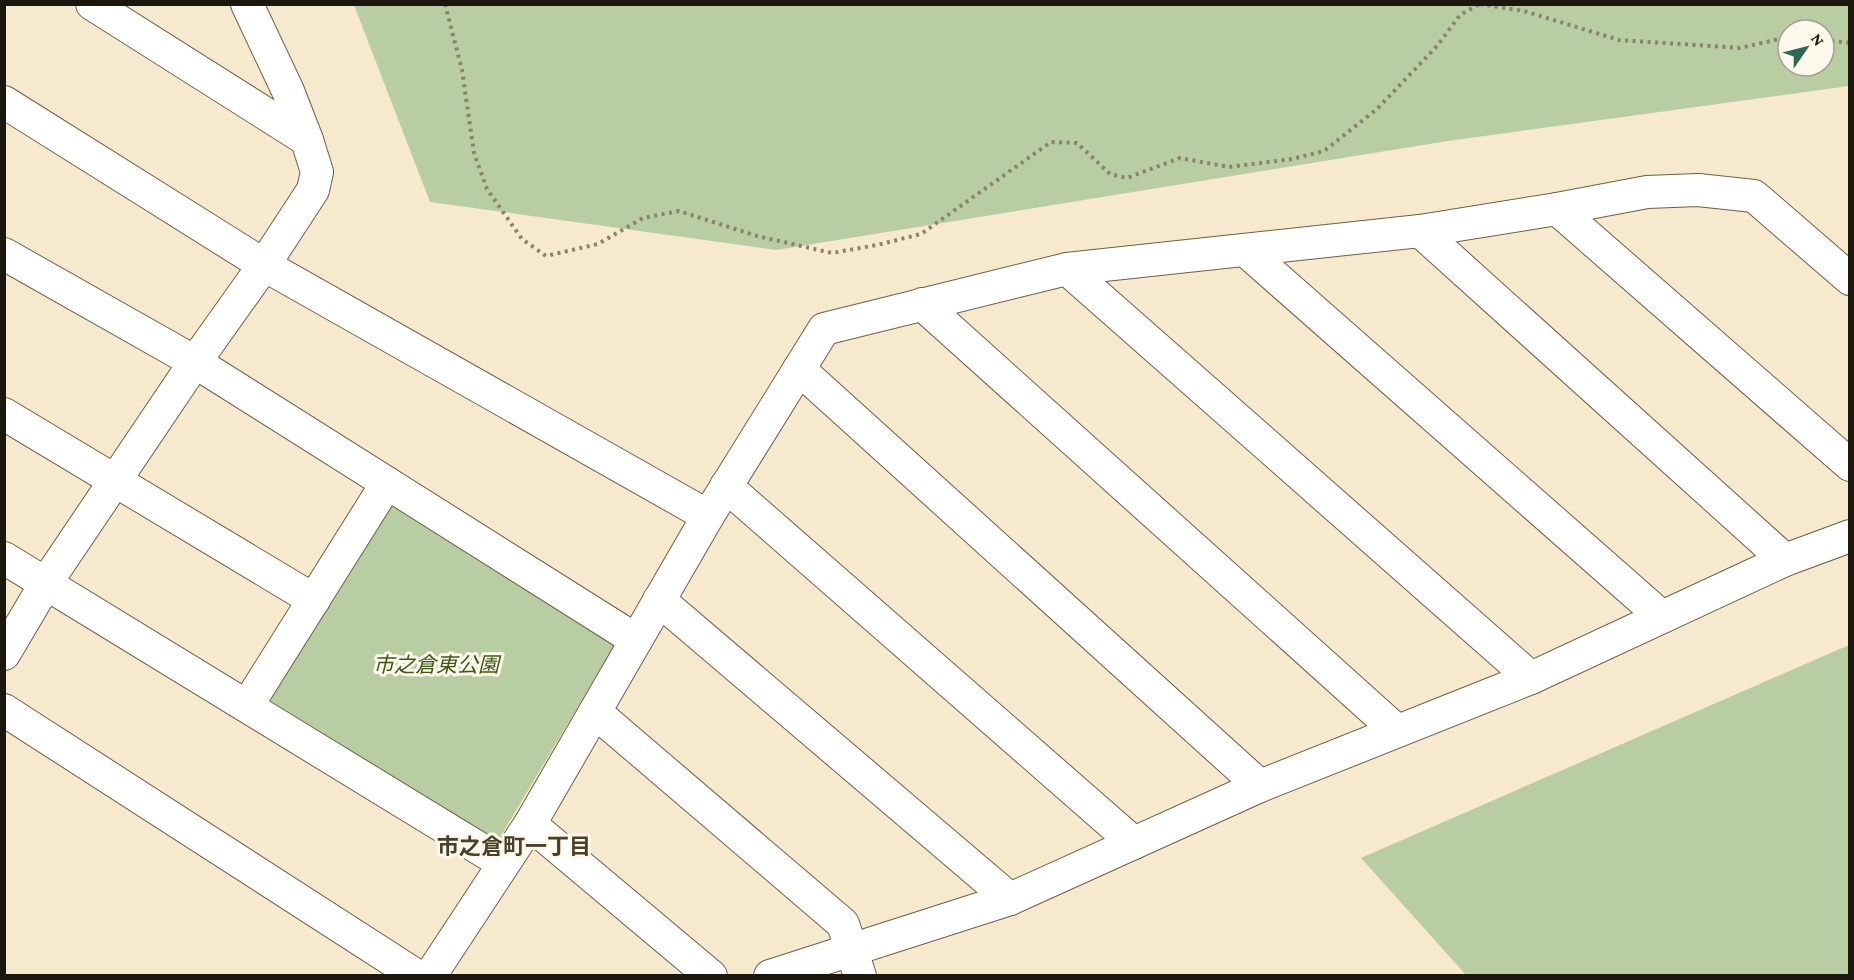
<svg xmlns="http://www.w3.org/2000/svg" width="1854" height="980" font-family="'Crimson Pro','Noto Sans JP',serif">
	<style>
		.green { fill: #b8cda2; fill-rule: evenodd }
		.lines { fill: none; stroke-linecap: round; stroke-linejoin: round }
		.street-casing { stroke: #6b6047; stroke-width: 34 }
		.path { stroke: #8a816e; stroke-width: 4; stroke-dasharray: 3 4.5; stroke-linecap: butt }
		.street { stroke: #fff; stroke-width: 32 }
		.labels { text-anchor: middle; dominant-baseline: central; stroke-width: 6; stroke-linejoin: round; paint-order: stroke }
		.park-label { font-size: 21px; font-style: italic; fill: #3b5714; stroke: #fdf8ec }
		.neighbourhood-label { font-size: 22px; font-weight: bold; fill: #4a4028; stroke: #fdf8ec }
	</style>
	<rect width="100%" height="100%" fill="#f7e9cd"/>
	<!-- green -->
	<g class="green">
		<path d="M 354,5 L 1849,5 L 1849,86 L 1448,141 L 776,250 L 430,202 ZM 1788,30 L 1824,30 L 1824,66 L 1788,66 Z"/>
		<path d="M 395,488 L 620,636 L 496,844 L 259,709 Z"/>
		<path d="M 1849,645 L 1849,975 L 1466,975 L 1361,858 Z"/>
	</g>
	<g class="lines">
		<!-- street casing -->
		<g class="street-casing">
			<g id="street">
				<path d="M 92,4 L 307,140"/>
				<path d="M 4,102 L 264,265 L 708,516"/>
				<path d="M 1557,209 L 1850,465"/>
				<path d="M 1420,231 L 1785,560"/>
				<path d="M 1245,250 L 1662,617"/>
				<path d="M 4,254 L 195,362 L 636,640"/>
				<path d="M 1067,269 L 1531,678"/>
				<path d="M 922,304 L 1397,731"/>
				<path d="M 799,369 L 1260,786"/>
				<path d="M 4,414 L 314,600"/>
				<path d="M 726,486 L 1134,843"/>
				<path d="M 4,558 L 503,863"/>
				<path d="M 659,600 L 1010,899"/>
				<path d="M 4,654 L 46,583 L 195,362 L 264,265 L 313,190 L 317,172 L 307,140 L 288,91 L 247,4"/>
				<path d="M 247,706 L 387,483"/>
				<path d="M 4,710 L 417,976"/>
				<path d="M 595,712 L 843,924 L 860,976"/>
				<path d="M 530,824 L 711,976"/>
				<path d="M 430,976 L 530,824 L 708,516 L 824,329 L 1067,269 L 1420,231 L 1557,209 L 1647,192 L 1698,190 L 1754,196 L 1850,279"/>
				<path d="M 770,976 L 1010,899 L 1260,786 L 1531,678 L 1785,560 L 1850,536"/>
			</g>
		</g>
		<!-- path -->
		<g class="path">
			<path d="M 445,4 L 462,70 L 474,153 L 487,189 L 522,239 L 546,256 L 598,244 L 643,218 L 679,211 L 757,236 L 832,253 L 877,245 L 921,234 L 1051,142 L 1077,143 L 1110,174 L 1127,178 L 1180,158 L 1229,167 L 1292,159 L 1324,151 L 1377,109 L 1438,45 L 1460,15 L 1479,4"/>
			<path d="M 1480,4 L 1524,11 L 1619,40 L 1740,48 L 1788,37"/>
			<path d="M 1824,40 L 1850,43"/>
		</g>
		<!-- street -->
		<use href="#street" class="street"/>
	</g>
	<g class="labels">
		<!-- park labels -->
		<g class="park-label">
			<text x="436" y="665">市之倉東公園</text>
		</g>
		<!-- neighbourhood labels -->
		<g class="neighbourhood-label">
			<text x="514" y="846">市之倉町一丁目</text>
		</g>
	</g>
	<!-- border -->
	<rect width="1854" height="980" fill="none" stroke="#1c170d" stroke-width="12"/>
	<!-- north arrow -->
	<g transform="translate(1806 48) rotate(55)"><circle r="28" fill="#fdf8ec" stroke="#a39e93" stroke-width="1.5"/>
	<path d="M0-4.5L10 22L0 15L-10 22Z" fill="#2c6954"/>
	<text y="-9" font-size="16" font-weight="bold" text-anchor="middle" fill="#1c170d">N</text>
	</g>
</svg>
